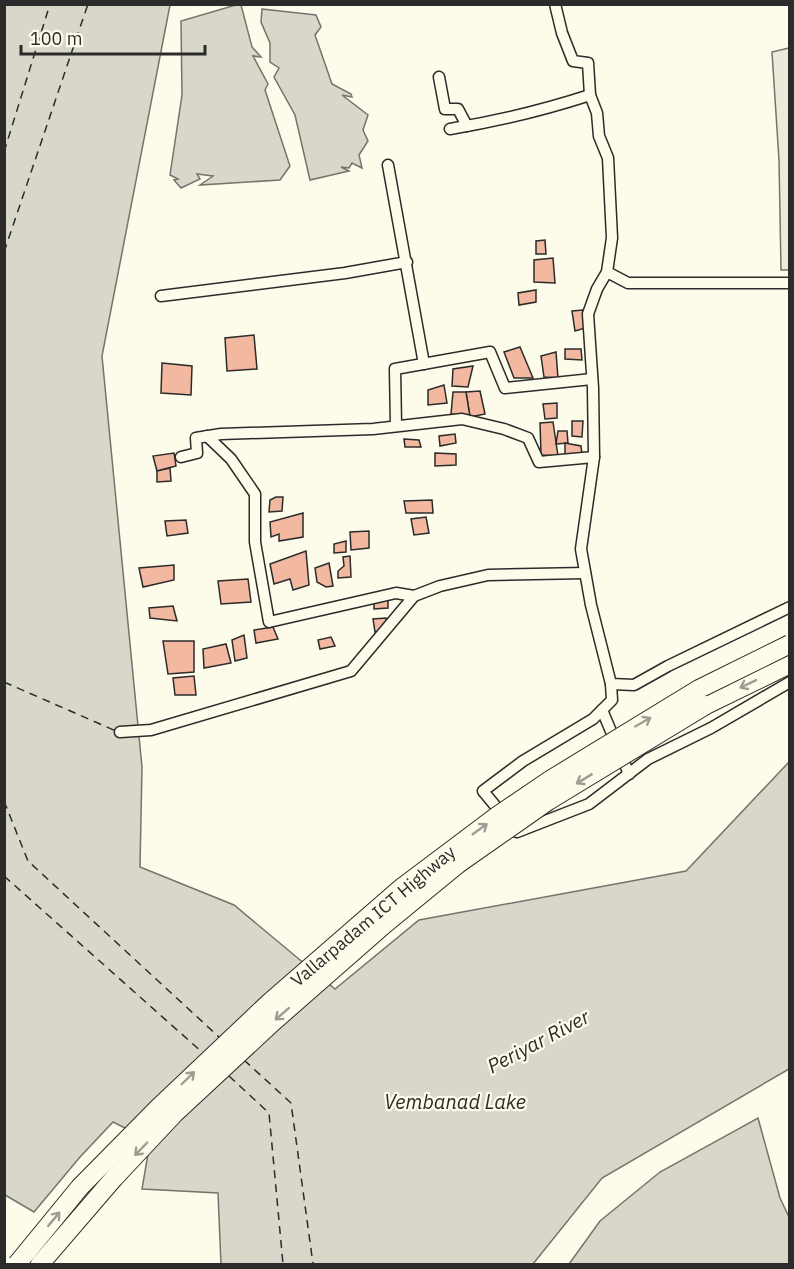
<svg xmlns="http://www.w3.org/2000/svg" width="794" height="1269" font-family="'IBM Plex Sans',sans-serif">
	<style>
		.green { fill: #ecebdb; stroke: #74746e; stroke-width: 1.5 }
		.water { fill: #d8d7c9; stroke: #74746e; stroke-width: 1.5 }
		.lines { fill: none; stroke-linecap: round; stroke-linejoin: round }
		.ferry { stroke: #2b2b2b; stroke-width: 1.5; stroke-dasharray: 8 6; stroke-linecap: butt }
		.building { fill: #f2b8a0; stroke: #2b2b2b; stroke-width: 1.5 }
		.minor-casing { stroke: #2b2b2b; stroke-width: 13 }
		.trunk-casing { stroke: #2b2b2b; stroke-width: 20 }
		.minor { stroke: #fdfbea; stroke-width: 10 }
		.trunk { stroke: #fdfbea; stroke-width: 18 }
		.trunk-bridge-casing { stroke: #2b2b2b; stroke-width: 20; stroke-linecap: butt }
		.trunk-bridge { stroke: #fdfbea; stroke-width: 18 }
		.oneway { stroke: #9e9d94 }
		.labels { text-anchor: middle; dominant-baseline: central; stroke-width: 4.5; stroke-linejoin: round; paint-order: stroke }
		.street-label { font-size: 18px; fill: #2b2b2b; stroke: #fdfbea }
		.water-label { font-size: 20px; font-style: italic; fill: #2b2b2b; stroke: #fdfbea }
	</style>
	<rect width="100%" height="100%" fill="#fdfbea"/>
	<!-- green -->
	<path class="green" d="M 789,48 L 790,270 L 781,270 L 779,160 L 772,52 Z"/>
	<!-- water -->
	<g class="water">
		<path d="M 239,4 L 241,5 L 252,47 L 261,57 L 253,56 L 268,84 L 265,90 L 290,166 L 280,180 L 200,185 L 213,176 L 197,174 L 200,179 L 181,188 L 174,180 L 178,179 L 170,175 L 182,95 L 181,21 Z"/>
		<path d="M 5,5 L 170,5 L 102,356 L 142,767 L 140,867 L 234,905 L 335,989 L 419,920 L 686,871 L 789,762 L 789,1069 L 602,1178 L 533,1264 L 221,1264 L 218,1193 L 142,1189 L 149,1148 L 129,1130 L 113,1122 L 80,1157 L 34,1212 L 5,1195 Z"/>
		<path d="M 262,9 L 316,15 L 321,27 L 315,35 L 332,84 L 351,94 L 352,97 L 342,95 L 368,115 L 363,130 L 368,141 L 359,155 L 362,168 L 352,163 L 349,168 L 341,167 L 349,171 L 310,180 L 295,115 L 274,77 L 279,68 L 270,62 L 270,43 L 261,22 Z"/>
		<path d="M 758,1118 L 780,1198 L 789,1217 L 789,1264 L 569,1264 L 600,1221 L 660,1172 Z"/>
	</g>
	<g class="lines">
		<!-- ferry -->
		<g class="ferry">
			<path d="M 4,152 L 50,4"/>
			<path d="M 4,252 L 88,4"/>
			<path d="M 4,682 L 116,731"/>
			<path d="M 4,801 L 28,861 L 220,1038"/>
			<path d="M 4,876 L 203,1053"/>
			<path d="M 244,1060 L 291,1103 L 313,1264"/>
			<path d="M 229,1076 L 269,1113 L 283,1264"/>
		</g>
	</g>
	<!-- building -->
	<g class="building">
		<path d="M 545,240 L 546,254 L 536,254 L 536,241 Z"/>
		<path d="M 553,258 L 555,283 L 534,282 L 534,260 Z"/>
		<path d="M 536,290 L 536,302 L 519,305 L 518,293 Z"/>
		<path d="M 583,310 L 585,328 L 575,331 L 572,311 Z"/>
		<path d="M 254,335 L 257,369 L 227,371 L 225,338 Z"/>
		<path d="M 520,347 L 533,378 L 514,378 L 504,352 Z"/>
		<path d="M 565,349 L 581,349 L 582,360 L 565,359 Z"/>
		<path d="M 556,352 L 558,378 L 544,377 L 541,356 Z"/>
		<path d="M 162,363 L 192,366 L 191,395 L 161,393 Z"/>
		<path d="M 473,366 L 468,387 L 452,386 L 453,369 Z"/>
		<path d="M 444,385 L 447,403 L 428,405 L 428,390 Z"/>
		<path d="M 480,391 L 485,414 L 470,417 L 466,392 Z"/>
		<path d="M 453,392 L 466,392 L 470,417 L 451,414 Z"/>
		<path d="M 557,403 L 557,418 L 545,419 L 543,404 Z"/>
		<path d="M 572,421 L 583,421 L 582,437 L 572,436 Z"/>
		<path d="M 553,422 L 558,456 L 541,455 L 540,423 Z"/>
		<path d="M 558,431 L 567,431 L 568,443 L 556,444 Z"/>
		<path d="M 455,434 L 456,443 L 440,446 L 439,436 Z"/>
		<path d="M 404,439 L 419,440 L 421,447 L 405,447 Z"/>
		<path d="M 565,443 L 581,446 L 582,454 L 565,454 Z"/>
		<path d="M 174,453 L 176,466 L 157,471 L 153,456 Z"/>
		<path d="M 435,453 L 456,454 L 456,465 L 435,466 Z"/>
		<path d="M 170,468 L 171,481 L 157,482 L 157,471 Z"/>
		<path d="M 276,497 L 283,497 L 282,511 L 269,512 L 270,500 Z"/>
		<path d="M 432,500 L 433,513 L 406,513 L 404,501 Z"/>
		<path d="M 303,513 L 303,537 L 279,541 L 279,534 L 271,537 L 270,522 Z"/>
		<path d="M 426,517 L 429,533 L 414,535 L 411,519 Z"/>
		<path d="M 186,520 L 188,533 L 167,536 L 165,521 Z"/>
		<path d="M 369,531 L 369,548 L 351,550 L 350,532 Z"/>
		<path d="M 346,541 L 346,552 L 334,553 L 334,544 Z"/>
		<path d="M 306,551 L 309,585 L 293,590 L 290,579 L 274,584 L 270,564 Z"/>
		<path d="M 350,556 L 351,577 L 338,578 L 338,571 L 344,566 L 343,557 Z"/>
		<path d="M 329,563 L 333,586 L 326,587 L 317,582 L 315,568 Z"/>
		<path d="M 174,565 L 174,580 L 143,587 L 139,568 Z"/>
		<path d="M 248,579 L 251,602 L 221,604 L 218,581 Z"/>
		<path d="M 388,595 L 388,608 L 374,609 L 374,602 Z"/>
		<path d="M 173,606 L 177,621 L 150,618 L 149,608 Z"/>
		<path d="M 386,618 L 387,629 L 375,632 L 373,619 Z"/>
		<path d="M 273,627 L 278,639 L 256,643 L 254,630 Z"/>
		<path d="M 244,635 L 247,658 L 235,661 L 232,640 Z"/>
		<path d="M 331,637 L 335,646 L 320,649 L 318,640 Z"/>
		<path d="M 163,641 L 194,641 L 194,672 L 168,674 Z"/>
		<path d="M 226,644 L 231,663 L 204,668 L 203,649 Z"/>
		<path d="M 194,676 L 196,695 L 175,695 L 173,678 Z"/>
	</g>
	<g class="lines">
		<!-- minor casing -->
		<g class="minor-casing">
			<g id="minor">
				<path d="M 555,4 L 562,33 L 573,61 L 588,63 L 590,95 L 597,113 L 599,136 L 608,158 L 612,238 L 607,272 L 597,289 L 588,314 L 593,388 L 594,457 L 581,549 L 591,605 L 611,684 L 634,685 L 668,666 L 790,607"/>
				<path d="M 439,77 L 445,109 L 458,109 L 467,126"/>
				<path d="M 450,129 C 498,121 544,110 590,95"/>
				<path d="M 388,165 L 424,364"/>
				<path d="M 607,272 L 628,283 L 790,283"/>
				<path d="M 161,296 L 345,273 L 407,262"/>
				<path d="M 396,426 L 395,369 L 490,352 L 505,388 L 592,379"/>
				<path d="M 207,436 L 231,459 L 255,494 L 255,542 L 269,622 L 396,593 L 414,596"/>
				<path d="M 181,457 L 197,453 L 196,438 L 221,434 L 373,429 L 462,419 L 504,429 L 528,438 L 539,462 L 594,457"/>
				<path d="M 611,684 L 612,700 L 593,719 L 523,761 L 483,791 L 517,832 L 589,804 L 648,759 L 711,728 L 790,682"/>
				<path d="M 602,710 L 629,774"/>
				<path d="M 120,732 L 151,730 L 351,671 L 414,596 L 440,586 L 488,575 L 585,573"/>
			</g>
		</g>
		<!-- trunk casing -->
		<g class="trunk-casing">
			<path id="trunk" d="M 706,705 L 790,664"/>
		</g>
		<!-- minor -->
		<use href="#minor" class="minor"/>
		<!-- trunk -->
		<use href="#trunk" class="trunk"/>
		<!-- trunk-bridge casing -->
		<g class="trunk-bridge-casing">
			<g id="trunk-bridge">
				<path d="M 17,1264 L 80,1187 L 158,1108 L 270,1002 L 400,889 L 497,816 L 550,780 L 699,689 L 790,644"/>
				<path d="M 40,1264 L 114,1178 L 174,1114 L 273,1022 L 386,923 L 458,864 L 548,801 L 706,705"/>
			</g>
		</g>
		<!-- trunk-bridge -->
		<use href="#trunk-bridge" class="trunk-bridge"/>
	</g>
	<!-- one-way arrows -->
	<defs><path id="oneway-shaft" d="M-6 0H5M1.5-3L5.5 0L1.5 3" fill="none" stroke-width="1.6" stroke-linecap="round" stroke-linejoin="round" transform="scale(1.5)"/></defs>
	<g class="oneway">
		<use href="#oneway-shaft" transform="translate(748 684) rotate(154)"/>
		<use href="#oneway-shaft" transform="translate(643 722) rotate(-30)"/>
		<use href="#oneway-shaft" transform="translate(584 779) rotate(149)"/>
		<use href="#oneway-shaft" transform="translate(480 829) rotate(-36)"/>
		<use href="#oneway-shaft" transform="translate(282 1014) rotate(139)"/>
		<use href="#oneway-shaft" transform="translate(188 1078) rotate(-44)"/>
		<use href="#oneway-shaft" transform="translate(141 1149) rotate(134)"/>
		<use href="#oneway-shaft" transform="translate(54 1219) rotate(-50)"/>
	</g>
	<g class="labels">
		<!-- street labels -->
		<g class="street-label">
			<text transform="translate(373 916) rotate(-40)">Vallarpadam ICT Highway</text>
		</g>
		<!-- water labels -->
		<g class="water-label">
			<text transform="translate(538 1041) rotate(-28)">Periyar River</text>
			<text x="455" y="1101">Vembanad Lake</text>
		</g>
	</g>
	<!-- border -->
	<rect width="794" height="1269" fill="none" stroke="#2b2b2b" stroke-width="12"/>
	<!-- scale -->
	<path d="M21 45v9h184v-9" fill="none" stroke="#2b2b2b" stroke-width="3"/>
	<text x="30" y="45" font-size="18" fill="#2b2b2b" stroke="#fdfbea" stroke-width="4.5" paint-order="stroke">100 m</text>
</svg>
